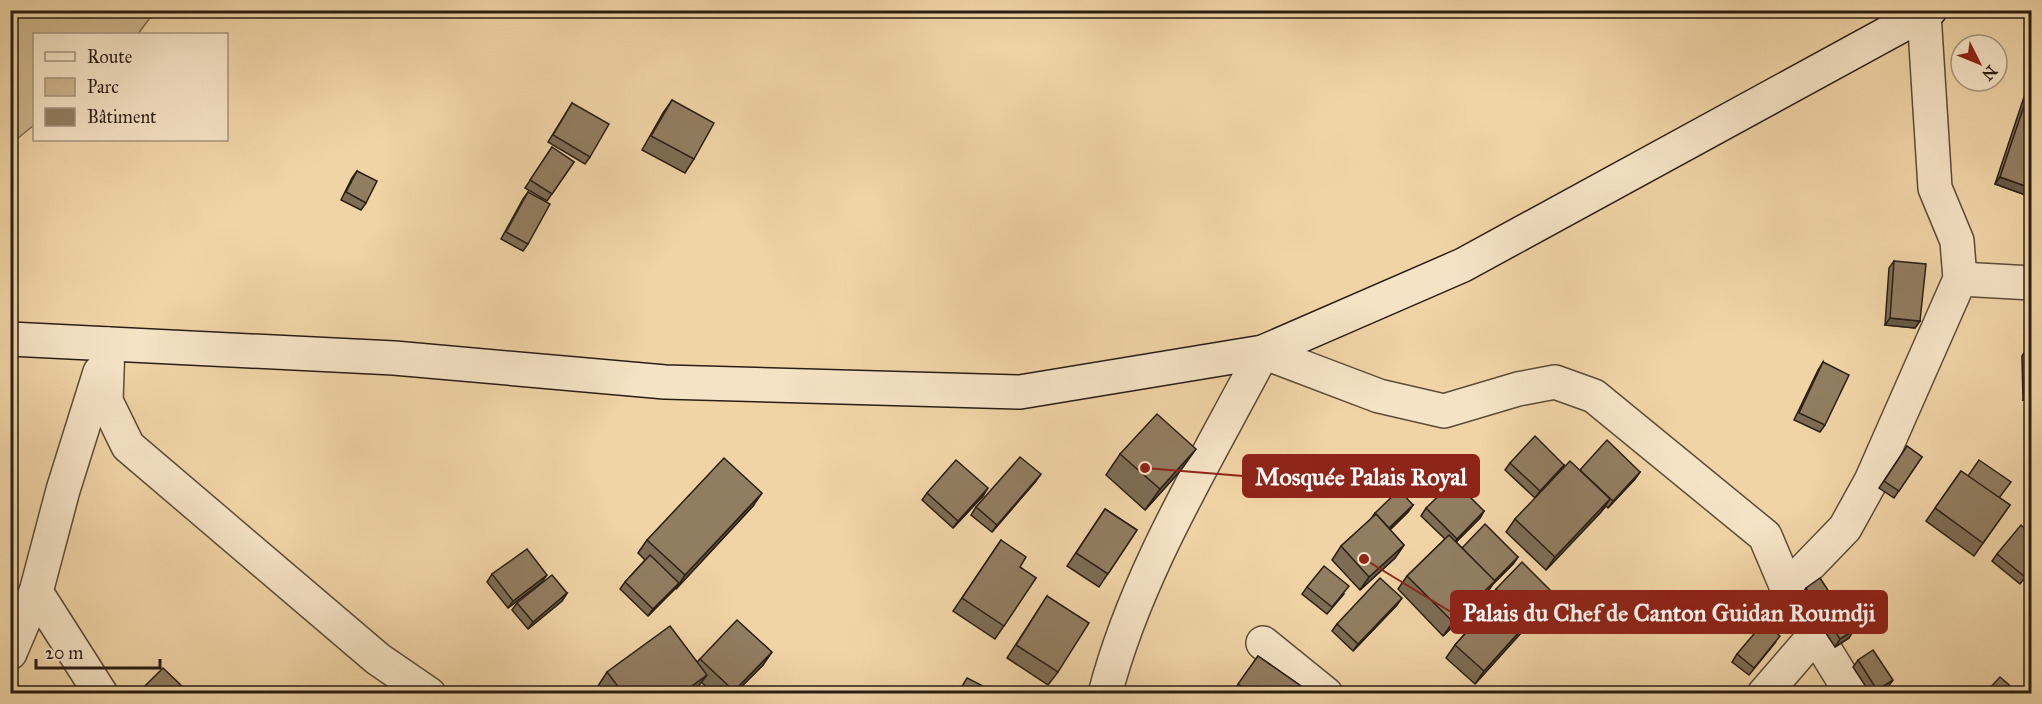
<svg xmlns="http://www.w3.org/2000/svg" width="2042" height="704" font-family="'IM FELL Great Primer',serif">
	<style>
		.green { fill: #ceb58d; stroke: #7c6a51; stroke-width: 1.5 }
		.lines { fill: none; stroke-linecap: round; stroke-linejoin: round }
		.street-casing { stroke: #5c4c39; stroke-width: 36 }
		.secondary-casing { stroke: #2a1e15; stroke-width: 36 }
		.street { stroke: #f5e3c5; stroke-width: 33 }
		.secondary { stroke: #f5e3c5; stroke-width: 33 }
		.wall { fill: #7d6c53; stroke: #2a1e15; stroke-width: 1.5 }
		.shaded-wall { fill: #665843; stroke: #2a1e15; stroke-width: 1.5 }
		.building { fill: #917d60; stroke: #2a1e15; stroke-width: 1.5 }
		.leader { fill: none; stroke: #8f2418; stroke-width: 2 }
		.callout-dot { fill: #8f2418; stroke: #f5e3c5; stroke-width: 2 }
		.callout { fill: #8f2418; stroke: #8f2418; stroke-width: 2 }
		.callout-label { font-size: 24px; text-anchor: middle; font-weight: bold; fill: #fff }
	</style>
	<rect width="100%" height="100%" fill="#f0d4a6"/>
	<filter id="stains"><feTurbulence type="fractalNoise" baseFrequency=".00333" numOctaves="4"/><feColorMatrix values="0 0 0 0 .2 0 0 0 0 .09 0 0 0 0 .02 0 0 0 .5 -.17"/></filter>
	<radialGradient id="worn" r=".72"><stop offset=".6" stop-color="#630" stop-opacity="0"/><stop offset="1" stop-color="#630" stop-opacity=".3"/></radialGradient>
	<!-- green -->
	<path class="green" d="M 11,10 L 155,10 L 155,11 L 138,34 L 34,34 L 34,125 L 11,144 Z"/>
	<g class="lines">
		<!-- street casing -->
		<g class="street-casing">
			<g id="street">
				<path d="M 1960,279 L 2032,283"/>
				<path d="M 108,344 L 106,401 L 128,446 L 378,659 L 429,694"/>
				<path d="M 1787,588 L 1845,528 L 1871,481 L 1960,279 L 1957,241 L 1935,188 L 1924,13"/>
				<path d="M 36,592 L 101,694"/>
				<path d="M 1263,643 L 1326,694"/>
				<path d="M 10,653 L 36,592 L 63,490 L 100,372"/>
				<path d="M 1105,694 C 1136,574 1206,461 1263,352 L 1379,396 L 1444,411 L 1518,389 L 1555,382 L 1594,396 L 1765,536 L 1787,588 L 1852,694"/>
				<path d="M 1764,694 L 1815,635"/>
			</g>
		</g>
		<!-- secondary casing -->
		<g class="secondary-casing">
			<path id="secondary" d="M 10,339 L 394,358 L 665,382 L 1020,392 L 1263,352 L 1463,265 L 1930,10"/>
		</g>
		<!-- street -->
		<use href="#street" class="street"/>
		<!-- secondary -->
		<use href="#secondary" class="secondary"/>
	</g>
	<!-- wall -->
	<g class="wall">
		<path d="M 2031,76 L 2031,197 L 1995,184 Z"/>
		<path d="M 672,100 L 694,159 L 685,173 L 642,150 L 663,113 Z"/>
		<path d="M 572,103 L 590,157 L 585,164 L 548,142 Z"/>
		<path d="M 552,147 L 574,162 L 547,201 L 525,188 Z"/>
		<path d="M 357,171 L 366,203 L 361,210 L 341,200 L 352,178 Z"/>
		<path d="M 528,192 L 528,244 L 523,251 L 501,239 L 523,199 Z"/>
		<path d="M 1894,261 L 1920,321 L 1915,328 L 1885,325 L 1889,268 Z"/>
		<path d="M 2027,348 L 2031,400 L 2023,400 L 2022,356 Z"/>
		<path d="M 1823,362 L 1825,425 L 1820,432 L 1794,420 L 1818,370 Z"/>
		<path d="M 1907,446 L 1922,457 L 1894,498 L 1879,488 Z"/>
		<path d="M 1120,454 L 1181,470 L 1145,510 L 1106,475 Z"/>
		<path d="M 1510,463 L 1564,465 L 1559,472 L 1535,498 L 1505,470 Z"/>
		<path d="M 1580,470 L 1640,472 L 1635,479 L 1608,508 L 1606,506 L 1601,512 L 1546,570 L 1506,532 L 1515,519 Z"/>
		<path d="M 1961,471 L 2010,505 L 1974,556 L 1926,521 Z"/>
		<path d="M 1036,481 L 992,532 L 971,515 L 976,507 Z"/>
		<path d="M 927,493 L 983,496 L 953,528 L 922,500 Z"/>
		<path d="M 1413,505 L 1408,512 L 1390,530 L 1404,545 L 1395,558 L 1360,590 L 1332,560 L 1341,546 L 1370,520 L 1375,513 Z"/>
		<path d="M 753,506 L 676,589 L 675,588 L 648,616 L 620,589 L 625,582 L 645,560 L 638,553 L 647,540 Z"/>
		<path d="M 1426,508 L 1484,511 L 1480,518 L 1456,542 L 1462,548 L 1518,557 L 1513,564 L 1493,584 L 1485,595 L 1443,636 L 1398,589 L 1407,576 L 1445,539 L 1421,516 Z"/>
		<path d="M 1105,509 L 1137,530 L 1099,587 L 1067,566 Z"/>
		<path d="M 1001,540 L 1020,567 L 1036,578 L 995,639 L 953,611 Z"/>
		<path d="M 1997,554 L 2031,570 L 2020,584 L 1992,561 Z"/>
		<path d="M 492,574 L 542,582 L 508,608 L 487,582 Z"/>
		<path d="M 1307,587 L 1344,594 L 1327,614 L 1302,594 Z"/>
		<path d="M 1806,588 L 1849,638 L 1835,647 L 1801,595 Z"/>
		<path d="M 1496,589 L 1548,600 L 1529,620 L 1520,634 L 1475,684 L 1446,658 L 1455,645 L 1495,600 L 1491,596 Z"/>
		<path d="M 567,593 L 562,601 L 528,629 L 512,610 L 517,603 Z"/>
		<path d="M 1047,596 L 1058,672 L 1048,685 L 1007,658 Z"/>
		<path d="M 1397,605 L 1353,651 L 1332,631 L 1337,624 Z"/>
		<path d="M 1775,643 L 1749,675 L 1732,662 L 1737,654 Z"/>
		<path d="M 1258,656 L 1311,693 L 1232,693 Z"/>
		<path d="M 700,659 L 763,665 L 735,693 L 713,693 L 701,682 L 697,688 L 690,693 L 604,693 L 598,686 L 607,672 L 697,662 Z"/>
		<path d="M 1858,660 L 1888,687 L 1877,693 L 1870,693 L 1853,667 Z"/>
		<path d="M 143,688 L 185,693 L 139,693 Z"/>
	</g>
	<!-- shaded-wall -->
	<g class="shaded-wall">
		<path d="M 2000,177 L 2031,188 L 2031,197 L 1995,184 Z"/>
		<path d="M 1890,318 L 1920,321 L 1915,328 L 1885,325 Z"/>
		<path d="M 2028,393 L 2031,393 L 2031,400 L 2023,400 Z"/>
		<path d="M 1196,449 L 1181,470 L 1145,510 L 1160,489 Z"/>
		<path d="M 1564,465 L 1559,472 L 1535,498 L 1540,491 Z"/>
		<path d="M 1640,472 L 1635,479 L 1608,508 L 1613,501 Z"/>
		<path d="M 1041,474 L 1036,481 L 992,532 L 997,525 Z"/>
		<path d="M 988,488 L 983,496 L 953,528 L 958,521 Z"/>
		<path d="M 762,493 L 753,506 L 676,589 L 685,575 Z"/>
		<path d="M 1610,499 L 1601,512 L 1546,570 L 1555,557 Z"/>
		<path d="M 1413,505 L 1408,512 L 1384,535 L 1389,528 Z"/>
		<path d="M 1484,511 L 1480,518 L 1452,546 L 1457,539 Z"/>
		<path d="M 1404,545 L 1395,558 L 1360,590 L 1369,577 Z"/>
		<path d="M 1518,557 L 1513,564 L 1493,584 L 1485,595 L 1443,636 L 1453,622 Z"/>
		<path d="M 547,575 L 542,582 L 508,608 L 513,601 Z"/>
		<path d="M 679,583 L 674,590 L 648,616 L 653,609 Z"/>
		<path d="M 567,593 L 562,601 L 528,629 L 533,622 Z"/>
		<path d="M 1553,593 L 1548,600 L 1523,626 L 1528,619 Z"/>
		<path d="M 1402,598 L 1397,605 L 1353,651 L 1358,644 Z"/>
		<path d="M 1529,621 L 1520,634 L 1475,684 L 1484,671 Z"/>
		<path d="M 1854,630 L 1849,638 L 1835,647 L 1840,639 Z"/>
		<path d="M 772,652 L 763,665 L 735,693 L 732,693 Z"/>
		<path d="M 707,675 L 697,688 L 690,693 L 682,693 Z"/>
		<path d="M 1893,680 L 1888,687 L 1877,693 L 1874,693 L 1877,690 Z"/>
	</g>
	<!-- building -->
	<g class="building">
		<path d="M 2028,94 L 2031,95 L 2031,188 L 2000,177 Z"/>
		<path d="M 672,100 L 714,123 L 694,159 L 651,136 Z"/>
		<path d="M 572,103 L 609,124 L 590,157 L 553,135 Z"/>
		<path d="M 552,147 L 574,162 L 552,194 L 530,180 Z"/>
		<path d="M 357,171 L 377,181 L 366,203 L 346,192 Z"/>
		<path d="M 528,192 L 550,204 L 528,244 L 506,232 Z"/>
		<path d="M 1894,261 L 1926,264 L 1920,321 L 1890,318 Z"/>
		<path d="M 2027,348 L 2031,348 L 2031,393 L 2028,393 Z"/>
		<path d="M 1823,362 L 1849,375 L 1825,425 L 1799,413 Z"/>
		<path d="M 1157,414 L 1196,449 L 1160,489 L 1120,454 Z"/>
		<path d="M 1535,436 L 1564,465 L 1540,491 L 1510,463 Z"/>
		<path d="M 1607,440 L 1640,472 L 1613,501 L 1580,470 Z"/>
		<path d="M 1907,446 L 1922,457 L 1899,491 L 1884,481 Z"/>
		<path d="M 1020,457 L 1041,474 L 997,525 L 976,507 Z"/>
		<path d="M 724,458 L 762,493 L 685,575 L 647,540 Z"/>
		<path d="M 956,460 L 988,488 L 958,521 L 927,493 Z"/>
		<path d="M 1979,460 L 2011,482 L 1999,498 L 1968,476 Z"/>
		<path d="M 1570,461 L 1610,499 L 1555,557 L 1515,519 Z"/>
		<path d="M 1961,471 L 2010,505 L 1983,543 L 1935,508 Z"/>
		<path d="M 1454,481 L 1484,511 L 1457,539 L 1426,508 Z"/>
		<path d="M 1399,490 L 1413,505 L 1389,528 L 1375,513 Z"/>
		<path d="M 1105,509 L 1137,530 L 1108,574 L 1076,553 Z"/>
		<path d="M 1376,514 L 1404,545 L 1369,577 L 1341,546 Z"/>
		<path d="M 1485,524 L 1518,557 L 1494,581 L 1462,548 Z"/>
		<path d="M 2021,525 L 2031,534 L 2031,569 L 2025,577 L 1997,554 Z"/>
		<path d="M 1449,535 L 1495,581 L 1453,622 L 1407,576 Z"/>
		<path d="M 1001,540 L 1026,557 L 1020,567 L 1036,578 L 1004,626 L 962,598 Z"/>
		<path d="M 527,549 L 547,575 L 513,601 L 492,574 Z"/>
		<path d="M 650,555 L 679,583 L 653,609 L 625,582 Z"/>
		<path d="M 1522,562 L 1553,593 L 1528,619 L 1496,589 Z"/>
		<path d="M 1324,566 L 1349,586 L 1332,607 L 1307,587 Z"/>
		<path d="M 552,575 L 567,593 L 533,622 L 517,603 Z"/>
		<path d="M 1380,578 L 1402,598 L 1358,644 L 1337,624 Z"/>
		<path d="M 1820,578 L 1854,630 L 1840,639 L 1806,588 Z"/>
		<path d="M 1500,595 L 1529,621 L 1484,671 L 1455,645 Z"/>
		<path d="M 1047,596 L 1089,623 L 1058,672 L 1016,645 Z"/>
		<path d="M 737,620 L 772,652 L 734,691 L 700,659 Z"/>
		<path d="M 1764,622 L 1780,636 L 1754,668 L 1737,654 Z"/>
		<path d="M 670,626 L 707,675 L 682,693 L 623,693 L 607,672 Z"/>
		<path d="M 1873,650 L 1893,680 L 1877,690 L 1858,660 Z"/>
		<path d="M 1258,656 L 1311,693 L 1251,693 L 1238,684 Z"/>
		<path d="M 163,668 L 187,691 L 184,693 L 149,693 L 143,688 Z"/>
		<path d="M 2000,677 L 2015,690 L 2011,693 L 1990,693 L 1987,691 Z"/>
		<path d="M 967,678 L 983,686 L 979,693 L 958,693 Z"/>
	</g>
	<!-- callouts -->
	<path class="leader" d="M1145 468L1243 476M1364 559L1451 612"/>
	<g class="callout-dot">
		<circle cx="1145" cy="468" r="6"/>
		<circle cx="1364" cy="559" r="6"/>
	</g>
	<g class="callout">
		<rect x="1243" y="455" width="236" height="42" rx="6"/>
		<rect x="1451" y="591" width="436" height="42" rx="6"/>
	</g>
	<g class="callout-label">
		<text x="1361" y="485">Mosquée Palais Royal</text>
		<text x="1669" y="621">Palais du Chef de Canton Guidan Roumdji</text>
	</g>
	<!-- margin -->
	<rect width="2042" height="704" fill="none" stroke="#f0d4a6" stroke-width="36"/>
	<rect x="12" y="12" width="2018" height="680" fill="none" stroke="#2a1e15" stroke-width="3"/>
	<rect x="18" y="18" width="2006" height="668" fill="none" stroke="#2a1e15" stroke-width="1.5"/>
	<!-- legend -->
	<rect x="33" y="33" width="195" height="108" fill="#f5e3c5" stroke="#a4947f" stroke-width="1.5"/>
	<rect x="45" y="52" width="30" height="9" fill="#f5e3c5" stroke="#a4947f" stroke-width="1.5"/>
	<text x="87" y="63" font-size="18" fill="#2a1e15">Route</text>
	<rect x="45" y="78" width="30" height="18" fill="#ceb58d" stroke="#a4947f" stroke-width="1.5"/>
	<text x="87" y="93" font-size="18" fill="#2a1e15">Parc</text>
	<rect x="45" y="108" width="30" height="18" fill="#917d60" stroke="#a4947f" stroke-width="1.5"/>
	<text x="87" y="123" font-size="18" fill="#2a1e15">Bâtiment</text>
	<!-- north arrow -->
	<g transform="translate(1979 63) rotate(133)"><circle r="28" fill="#f5e3c5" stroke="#a4947f" stroke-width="1.5"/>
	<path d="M0-4.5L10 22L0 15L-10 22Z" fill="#8f2418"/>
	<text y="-9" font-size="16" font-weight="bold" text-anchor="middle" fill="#2a1e15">N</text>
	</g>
	<!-- scale -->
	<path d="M36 659v9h124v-9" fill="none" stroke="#2a1e15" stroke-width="3"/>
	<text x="45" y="659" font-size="18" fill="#2a1e15" stroke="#f5e3c5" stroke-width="4.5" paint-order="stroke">20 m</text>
	<rect width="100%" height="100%" filter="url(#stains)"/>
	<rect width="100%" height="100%" fill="url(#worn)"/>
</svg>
